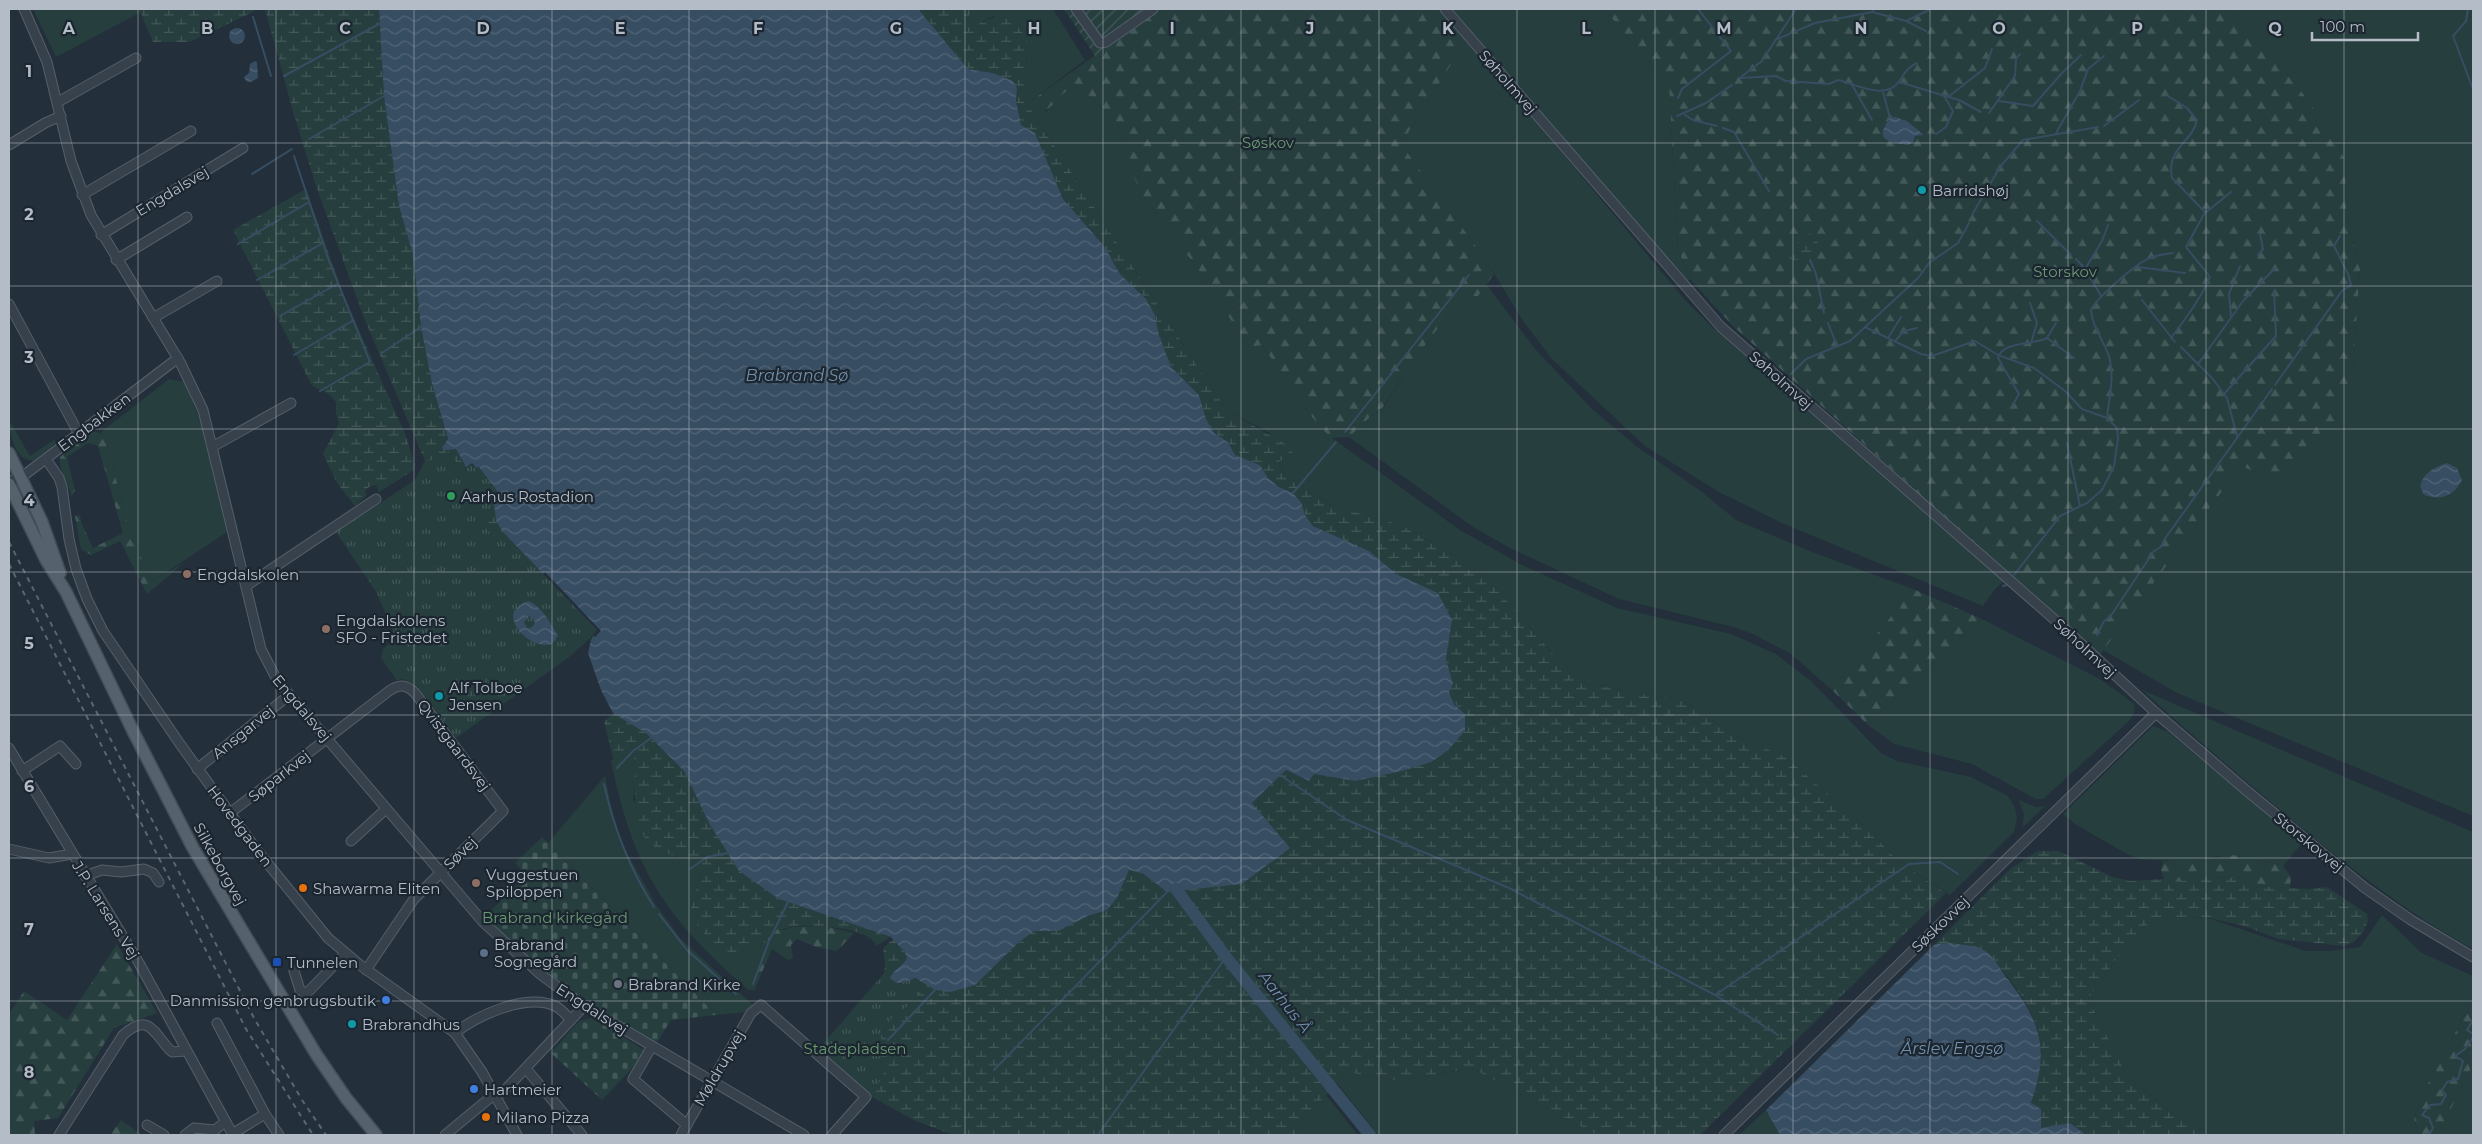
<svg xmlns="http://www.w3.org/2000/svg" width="2482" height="1144" font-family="Montserrat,sans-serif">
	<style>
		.grass { fill: #263e3d }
		.forest { fill: url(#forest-firs) }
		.wetland { fill: url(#wetland-marsh) }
		.cemetery { fill: url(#cemetery-stones) }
		.park { fill: url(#park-tufts) }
		.garden { fill: url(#garden-furrows) }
		.water { fill: url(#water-waves); fill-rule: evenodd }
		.pier { fill: #23303b }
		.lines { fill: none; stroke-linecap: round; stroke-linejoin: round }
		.stream { stroke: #374d62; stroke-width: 2 }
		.river { stroke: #374d62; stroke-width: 12 }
		.minor-casing { stroke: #555f6a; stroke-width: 11 }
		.major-casing { stroke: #434d58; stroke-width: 14 }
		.minor { stroke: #37414c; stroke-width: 9 }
		.major { stroke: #55616c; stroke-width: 11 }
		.rail { stroke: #596673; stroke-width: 2; stroke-dasharray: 5 5; stroke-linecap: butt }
		.grid { fill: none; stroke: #b3bcc7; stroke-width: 1; stroke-opacity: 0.55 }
		.culture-dot { fill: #0f9aa8; stroke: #1c2630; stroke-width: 2 }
		.leisure-dot { fill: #2e9e5b; stroke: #1c2630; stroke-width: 2 }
		.education-dot { fill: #8d6e63; stroke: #1c2630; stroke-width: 2 }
		.food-dot { fill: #e8710a; stroke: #1c2630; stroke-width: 2 }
		.service-dot { fill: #5c6f8a; stroke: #1c2630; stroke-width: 2 }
		.transit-dot { fill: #1a4fb4; stroke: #1c2630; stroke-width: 2 }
		.worship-dot { fill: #6b7280; stroke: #1c2630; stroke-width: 2 }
		.shop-dot { fill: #3f7fe0; stroke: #1c2630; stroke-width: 2 }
		.labels { text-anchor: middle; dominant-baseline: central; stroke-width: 4.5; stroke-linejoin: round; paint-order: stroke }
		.street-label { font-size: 15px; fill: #b3bcc7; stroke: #1c2630 }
		.park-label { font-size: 15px; fill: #6a9871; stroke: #1c2630 }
		.poi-label { font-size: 15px; fill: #b3bcc7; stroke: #1c2630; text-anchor: start }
		.water-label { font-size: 16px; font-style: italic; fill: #7390aa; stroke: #1c2630 }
		.grid-label { font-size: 16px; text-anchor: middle; font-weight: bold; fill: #b3bcc7; stroke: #1c2630; stroke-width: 4.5; stroke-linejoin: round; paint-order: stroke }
	</style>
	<defs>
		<pattern id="forest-firs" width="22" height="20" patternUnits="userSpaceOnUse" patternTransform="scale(1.25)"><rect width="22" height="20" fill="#263e3d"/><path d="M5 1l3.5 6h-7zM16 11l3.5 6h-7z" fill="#435858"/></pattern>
		<pattern id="wetland-marsh" width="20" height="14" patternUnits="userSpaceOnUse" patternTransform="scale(1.25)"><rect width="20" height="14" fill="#263e3d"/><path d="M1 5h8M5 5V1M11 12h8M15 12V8" fill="none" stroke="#435858"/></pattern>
		<pattern id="cemetery-stones" width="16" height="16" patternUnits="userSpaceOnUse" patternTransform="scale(1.25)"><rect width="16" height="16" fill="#263e3d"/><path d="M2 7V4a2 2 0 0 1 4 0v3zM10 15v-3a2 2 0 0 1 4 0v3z" fill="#435858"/></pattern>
		<pattern id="park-tufts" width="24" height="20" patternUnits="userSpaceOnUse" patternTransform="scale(1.25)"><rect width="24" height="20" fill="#263e3d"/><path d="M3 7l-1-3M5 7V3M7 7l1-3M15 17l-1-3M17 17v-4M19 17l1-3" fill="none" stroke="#435858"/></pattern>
		<pattern id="garden-furrows" width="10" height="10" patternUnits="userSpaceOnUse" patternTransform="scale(1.25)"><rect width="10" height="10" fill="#263e3d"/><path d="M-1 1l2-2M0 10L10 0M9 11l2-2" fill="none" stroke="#435858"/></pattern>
		<pattern id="water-waves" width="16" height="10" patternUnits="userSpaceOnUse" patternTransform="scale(1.25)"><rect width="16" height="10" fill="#374d62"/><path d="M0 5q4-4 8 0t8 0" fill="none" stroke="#526577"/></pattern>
	</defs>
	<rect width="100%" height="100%" fill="#23303b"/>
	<!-- grass -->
	<g class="grass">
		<path d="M 33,9 L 147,9 L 56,57 Z"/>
		<path d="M 972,9 L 1053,9 L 1085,60 L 1031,101 L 1046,112 L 1067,89 L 1076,87 L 1091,97 L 1117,122 L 1124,143 L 1127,162 L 1142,195 L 1207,281 L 1226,313 L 1250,346 L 1262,345 L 1311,416 L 1332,438 L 1460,530 L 1522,565 L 1617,608 L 1731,634 L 1776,654 L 1811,681 L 1881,753 L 1897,761 L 1971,777 L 2008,796 L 2015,808 L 2017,818 L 2014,832 L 1950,895 L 1899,862 L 1870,831 L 1786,757 L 1734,735 L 1684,701 L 1609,688 L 1591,681 L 1560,662 L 1486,577 L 1456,556 L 1401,525 L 1340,508 L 1302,488 L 1283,472 L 1270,433 L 1226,410 L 1025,101 L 1024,77 L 1027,59 L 994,16 L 976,25 L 969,17 Z"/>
		<path d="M 1451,9 L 1604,9 L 1669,85 L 1678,249 L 1690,279 L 1686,283 Z"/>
		<path d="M 2230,9 L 2473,9 L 2473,816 L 2177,693 L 2103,650 L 2241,466 L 2258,473 L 2353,368 L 2360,269 L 2346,211 L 2345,161 L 2338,142 L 2296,84 L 2240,25 Z"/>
		<path d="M 1467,39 L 1685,300 L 1712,327 L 2004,581 L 1995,589 L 1983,606 L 1784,524 L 1719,492 L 1645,446 L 1552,359 L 1523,321 L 1486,260 L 1401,144 Z"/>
		<path d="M 1486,284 L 1536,350 L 1591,408 L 1636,446 L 1702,492 L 1736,520 L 1812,552 L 1913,589 L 1832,690 L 1791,654 L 1753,634 L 1734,627 L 1619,599 L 1510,548 L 1473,527 L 1349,437 L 1371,416 L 1383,409 L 1406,370 L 1458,302 L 1468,297 L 1478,296 Z"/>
		<path d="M 169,379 L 184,382 L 201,422 L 227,532 L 155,580 L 152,579 L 131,537 L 105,436 L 100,433 Z"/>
		<path d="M 9,420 L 30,456 L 54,440 L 56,443 L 33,461 C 15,460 9,434 9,420 Z"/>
		<path d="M 1982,619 L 2100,679 L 2134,704 L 2135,711 L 2130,720 L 2043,799 L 2036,799 L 1972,764 L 1894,744 L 1867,724 Z"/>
		<path d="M 2142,690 L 2473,832 L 2473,949 C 2405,912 2345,864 2285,814 C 2237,774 2189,732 2142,690 Z"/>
		<path d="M 2153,726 L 2168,732 L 2303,842 L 2283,866 L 2265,861 L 2217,856 L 2185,862 L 2140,859 L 2125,853 L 2075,824 L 2063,814 Z"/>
		<path d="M 629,753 L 634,755 L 636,776 L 633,800 L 674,857 L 693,855 L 701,860 L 704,868 L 691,903 L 734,955 L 769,941 L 750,991 C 666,919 633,870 611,761 L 613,758 L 618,760 Z"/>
		<path d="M 605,776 L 617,834 L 656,905 L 681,939 L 753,1005 L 747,1012 L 716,1015 L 548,843 Z"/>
		<path d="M 2019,800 L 2036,807 L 2045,806 L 2022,828 L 2024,815 Z"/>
		<path d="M 2382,915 L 2422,953 L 2473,976 L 2473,999 L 2424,1091 L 2414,1118 L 2418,1135 L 2211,1135 L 2176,1116 L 2128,1077 L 2088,999 L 2120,954 L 2149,923 L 2177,918 L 2205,917 L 2306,951 L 2331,951 L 2360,947 Z"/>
		<path d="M 2473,1058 L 2473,1135 L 2438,1135 L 2470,1070 Z"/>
		<path d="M 1472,1068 L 1597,1135 L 1378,1135 L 1337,1083 L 1347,1072 L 1401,1081 Z"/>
		<path d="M 1326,1095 L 1358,1135 L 1294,1135 L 1308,1115 Z"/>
		<path d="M 1766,1110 L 1780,1135 L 1739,1135 Z"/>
	</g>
	<!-- forest -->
	<g class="forest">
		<path d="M 1160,9 L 1440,9 L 1467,39 L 1401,144 L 1486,260 L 1494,274 L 1478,296 L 1468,297 L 1458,302 L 1406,370 L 1382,409 L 1371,416 L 1349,437 L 1331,438 L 1311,416 L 1262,345 L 1250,347 L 1226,313 L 1207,281 L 1142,195 L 1127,162 L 1124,143 L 1117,122 L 1091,97 L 1076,87 C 1059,90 1055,110 1039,113 L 1031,107 L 1031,101 Z"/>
		<path d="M 1604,9 L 2230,9 L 2240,25 L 2296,84 L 2338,142 L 2345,161 L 2346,211 L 2360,269 L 2353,368 L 2334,423 L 2310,458 L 2280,473 L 2258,473 L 2241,466 L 2099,656 L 1733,326 L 1690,279 L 1678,249 L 1669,85 Z"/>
		<path d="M 94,431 L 105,436 L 131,537 L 152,579 L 155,580 L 185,562 L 147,594 L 120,541 L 91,555 L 81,549 L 75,516 L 80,515 L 81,522 L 93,548 L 123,533 L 98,446 L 88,443 L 67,457 L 75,491 L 71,495 C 68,482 58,470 60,457 Z"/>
		<path d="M 1913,589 L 1982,619 L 1867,724 L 1832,690 Z"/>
		<path d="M 2239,855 L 2283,866 L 2291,877 L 2290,888 L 2255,886 L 2249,885 L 2242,878 L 2206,877 L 2175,882 L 2164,879 L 2161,870 L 2163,861 C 2189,863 2213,856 2239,855 Z"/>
		<path d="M 824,926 L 854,933 L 837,951 L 816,947 L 797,939 L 791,945 L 793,958 L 788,960 L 772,949 L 754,991 L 751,989 L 769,941 L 777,929 L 784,930 L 793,927 Z"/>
		<path d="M 117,944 L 157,1013 L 114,1028 L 58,1118 L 34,1121 L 35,1135 L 9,1135 L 9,1014 L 24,991 L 67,1020 Z"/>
		<path d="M 2473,999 L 2473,1058 L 2470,1070 L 2438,1135 L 2418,1135 L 2414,1118 L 2424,1091 Z"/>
		<path d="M 121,1120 L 142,1135 L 110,1135 Z"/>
	</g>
	<!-- wetland -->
	<g class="wetland">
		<path d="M 139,9 L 254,9 L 255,11 L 190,42 L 153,42 Z"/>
		<path d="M 265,9 L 379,9 L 384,96 L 399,206 L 413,255 L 421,327 L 432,384 L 450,448 L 456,449 L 466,468 L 457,463 L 447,452 L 430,461 L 425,461 L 364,318 L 316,186 L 294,115 Z"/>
		<path d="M 918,9 L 972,9 L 969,17 L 976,25 C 1003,12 1009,16 1027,38 L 1025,101 L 1226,410 L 1289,446 L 1293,452 L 1279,462 L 1283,472 L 1302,488 L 1340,508 L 1401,525 L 1456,556 L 1486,577 L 1560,662 L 1591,681 L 1609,688 L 1684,701 L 1734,735 L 1786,757 L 1870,831 L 1899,862 L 1946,893 L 1700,1135 L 1597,1135 L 1472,1068 L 1401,1081 L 1347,1072 L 1308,1115 L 1294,1135 L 953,1135 L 916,1121 L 872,1097 L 885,1068 L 879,1061 L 884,1043 L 880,1037 L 892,1018 L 912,1003 L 924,983 L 935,990 L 1017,944 L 1034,931 L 1058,930 L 1088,916 L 1107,910 L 1117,898 L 1129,870 L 1142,873 L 1167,892 L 1176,889 L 1252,803 L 1286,770 L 1308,781 L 1314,774 L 1355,781 L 1431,762 L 1465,714 L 1455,704 L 1449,693 L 1453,684 L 1446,659 L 1452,620 L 1438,593 L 1396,574 L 1369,551 L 1313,526 L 1305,515 L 1301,502 L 1293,493 L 1279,487 L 1268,478 L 1260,465 L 1235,455 L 1228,442 L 1214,433 L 1206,419 L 1199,395 L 1171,367 L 1159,335 L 1155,315 L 1146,299 L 1120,274 L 1104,246 L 1063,199 L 1035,133 L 1021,125 L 1016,101 L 1017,88 L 993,73 L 968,69 Z"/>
		<path d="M 306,189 L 344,296 L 406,436 L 415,466 L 414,470 L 379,492 L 376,485 L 369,487 L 365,491 L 366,496 L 355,506 L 337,483 L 323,454 L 339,423 L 336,414 L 336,402 L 329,394 L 312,386 L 233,230 Z"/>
		<path d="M 1814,233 L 1818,242 L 1814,255 L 1810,260 L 1793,260 L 1787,251 L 1809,234 Z"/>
		<path d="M 494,504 C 496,521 500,530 513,542 L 507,545 L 491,534 L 481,519 Z"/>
		<path d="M 614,713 L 647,734 L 684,771 L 709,823 L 740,871 L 779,899 L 891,937 L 876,946 C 871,927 814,925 796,926 C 789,927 784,930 777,929 L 769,941 L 734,955 C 716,945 685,925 692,900 C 696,886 706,874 701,860 C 689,853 682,860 672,855 C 665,852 656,849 651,844 C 630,828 636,779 634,755 L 629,753 L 618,760 L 613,758 L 604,722 Z"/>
		<path d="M 2038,851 L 2058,851 L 2113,877 L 2130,881 L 2164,879 L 2175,882 L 2206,877 L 2242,878 L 2249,885 L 2255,886 L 2307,889 L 2327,887 L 2367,914 L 2368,921 L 2363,932 L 2354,942 L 2344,946 L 2279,939 L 2244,926 L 2205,917 L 2177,918 L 2149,923 L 2120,954 L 2088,999 L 2128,1077 L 2176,1116 L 2211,1135 L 2086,1135 L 2070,1123 L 2041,1129 L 2031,1104 C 2056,1031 2029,1002 1984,949 L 1935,944 L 2010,869 Z"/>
		<path d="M 893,939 L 904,951 L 907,958 C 903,968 894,968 890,978 L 884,973 L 885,965 L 883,948 Z"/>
	</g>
	<!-- cemetery -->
	<g class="cemetery">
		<path d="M 542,837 L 716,1015 L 671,1020 L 656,1044 L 585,1000 L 535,963 L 484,917 L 527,876 L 515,863 Z"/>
		<path d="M 592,1018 L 644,1050 L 638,1062 L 602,1100 L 551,1053 L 579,1021 Z"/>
	</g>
	<!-- park -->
	<g class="park">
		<path d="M 447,452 L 457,463 L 466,468 L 471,464 L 476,469 L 479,467 L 501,496 L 481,519 L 491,534 L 507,544 L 513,542 L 598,631 L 569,657 L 456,738 L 418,687 L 404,679 L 397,680 L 381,658 L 383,649 L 396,638 L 377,593 L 336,532 L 415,480 L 425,461 L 430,461 Z"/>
		<path d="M 884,973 L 900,984 L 913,978 L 924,983 L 912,1003 L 892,1018 L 880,1037 L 886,1047 L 879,1061 L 886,1068 L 872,1097 L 818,1050 Z"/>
	</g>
	<!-- garden -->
	<path class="garden" d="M 1064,9 L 1160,9 L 1095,56 Z"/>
	<!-- water -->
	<g class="water">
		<path d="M 379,9 L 918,9 L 968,69 L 993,73 L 1013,81 L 1017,88 L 1016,101 L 1021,125 L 1035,133 L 1063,199 L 1104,246 L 1120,274 L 1146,299 L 1155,315 L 1159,335 L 1171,367 L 1199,395 L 1206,419 L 1214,433 L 1228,442 L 1235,455 L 1260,465 L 1268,478 L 1279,487 L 1293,493 L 1301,502 L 1305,515 L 1313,526 L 1369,551 L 1396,574 L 1438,593 L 1452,620 L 1446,659 L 1453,684 L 1449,693 L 1455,705 L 1465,714 L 1465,731 L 1448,750 L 1431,762 L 1402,771 L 1355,781 L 1314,774 L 1309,781 L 1286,770 L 1252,803 L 1290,848 L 1242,884 L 1167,892 L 1142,873 L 1129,870 L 1117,898 L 1107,910 L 1088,916 L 1058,931 L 1034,931 L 1017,944 L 975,985 L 951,992 L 935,990 L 915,978 C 904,982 899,987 890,978 C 894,968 903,967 907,958 L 904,951 L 891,937 L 779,899 L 739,871 L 709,823 L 684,771 L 647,734 L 613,713 L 601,690 L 588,653 L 591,640 L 597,630 L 502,531 L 496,520 L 494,504 L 501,496 L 479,467 L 476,468 L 472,463 L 466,467 L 456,449 L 446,450 L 442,448 L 448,439 L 432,384 L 421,327 L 413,255 L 399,206 L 384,96 Z"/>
		<circle cx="237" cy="36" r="8"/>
		<path d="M 255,61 L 257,62 L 258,78 L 251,82 L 246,81 L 244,77 L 249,73 L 250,64 Z"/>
		<path d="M 1895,117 L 1907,121 L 1924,135 L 1915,136 L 1913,142 L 1908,145 C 1897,143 1877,142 1884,128 C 1888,121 1887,119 1895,117 Z"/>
		<path d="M 2447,463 L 2457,468 L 2462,480 C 2454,496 2441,501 2424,495 L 2420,486 C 2424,472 2433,468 2447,463 Z"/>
		<path d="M 528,601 C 542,606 551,624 558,636 L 552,644 C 536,650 508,629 514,611 L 523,603 ZM 529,616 L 535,620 L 534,625 L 530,628 L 527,628 L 524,622 Z"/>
		<path d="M 1951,943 C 1960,945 1977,945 1984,950 C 1993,956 2000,968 2006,977 C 2041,1021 2050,1049 2031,1103 L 2041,1109 L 2041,1128 L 2070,1123 L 2086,1135 L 1780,1135 L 1766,1110 L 1935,944 Z"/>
	</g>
	<!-- pier -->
	<path class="pier" d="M 545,572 L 601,631 L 595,637 L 593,635 L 597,630 L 543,574 Z"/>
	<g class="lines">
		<!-- stream -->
		<g class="stream">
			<path d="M 2468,9 L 2466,21 L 2453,36 L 2473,89"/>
			<path d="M 1872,12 L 1906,21 L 1926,31"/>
			<path d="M 253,17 L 271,76"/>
			<path d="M 1906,21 L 1931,9"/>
			<path d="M 1775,40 L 1815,23 L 1872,12 L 1874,9"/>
			<path d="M 284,76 L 379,24"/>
			<path d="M 1741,77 L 1762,61 L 1796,9"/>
			<path d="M 1740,78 L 1776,76 L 1786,81 L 1829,84 L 1838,80 C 1856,84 1887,102 1900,80 C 1904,73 1909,66 1917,63"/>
			<path d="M 1899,82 L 1959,100 L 1981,112"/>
			<path d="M 1851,83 L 1872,120"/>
			<path d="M 1883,92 L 1890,118"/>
			<path d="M 2168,96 L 2187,108 L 2197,120 C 2192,143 2166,148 2172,178 L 2205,212"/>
			<path d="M 1948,97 L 1985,68 L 1992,49"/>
			<path d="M 1678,98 L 1682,89 L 1731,51 L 1698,9"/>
			<path d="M 1999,101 L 2033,106 L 2062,73 L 2081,55"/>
			<path d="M 1989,113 L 2015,76 L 2016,59 L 2020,54"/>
			<path d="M 1685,115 L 1693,120 L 1717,126"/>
			<path d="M 1677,116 L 1706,103 L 1732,85"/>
			<path d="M 2104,126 L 2139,100"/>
			<path d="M 1723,128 L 1734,132 L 1769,191"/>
			<path d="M 2056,133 L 2080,91 L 2088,69 L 2104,56"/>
			<path d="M 1936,134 L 1946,127 L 1953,111 L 1944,96"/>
			<path d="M 309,139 L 384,96"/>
			<path d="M 294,156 L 330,264"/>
			<path d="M 252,174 L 292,149"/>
			<path d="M 1972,215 L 2000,167 L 2023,140 L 2098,127"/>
			<path d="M 2037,221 L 2071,255"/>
			<path d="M 238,244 L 309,202"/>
			<path d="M 2258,255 L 2263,249 L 2260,234"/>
			<path d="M 2076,259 L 2085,269 L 2101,296"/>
			<path d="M 1810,260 L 1816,274 L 1824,313"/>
			<path d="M 2138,267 L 2185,273"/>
			<path d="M 2085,269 L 2102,241 L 2108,225"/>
			<path d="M 257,280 L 323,243"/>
			<path d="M 2142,300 L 2175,342"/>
			<path d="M 2030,303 L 2037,323 L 2031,343"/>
			<path d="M 280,316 L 337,284"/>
			<path d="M 2231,316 L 2229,294 L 2240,266"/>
			<path d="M 1828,323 L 1837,346"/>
			<path d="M 1865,327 L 1921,354 L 1932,356 L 1975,341 L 1998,355 L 2034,368 L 2065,391 L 2082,409 L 2107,418"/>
			<path d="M 1888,338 L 1901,317"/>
			<path d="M 2047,338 L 2056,323"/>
			<path d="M 2171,338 C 2184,321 2202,297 2210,277 L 2186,247 L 2204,214 L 2231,192"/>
			<path d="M 1895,341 L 1904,331 L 1917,328"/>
			<path d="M 2181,347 L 2212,378 L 2227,398 L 2237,436"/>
			<path d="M 382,353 L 421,327"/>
			<path d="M 294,355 L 352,321"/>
			<path d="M 2198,364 L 2243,301 L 2275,268"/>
			<path d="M 1791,374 L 1806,359 L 1850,341 L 1918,278 L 1929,263 L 1958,243 L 1969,223"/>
			<path d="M 2275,385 L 2342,291 L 2351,285 L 2348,274 L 2334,246 L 2340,236"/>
			<path d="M 320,391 L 370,362 L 332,268"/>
			<path d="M 2224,394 L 2276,336 L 2274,291"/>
			<path d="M 2012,406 L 2019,394 L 1998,358 C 2002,341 2034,345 2047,338 L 2074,358"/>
			<path d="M 1345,432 L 1469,275"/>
			<path d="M 2067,443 L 2080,506"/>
			<path d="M 1293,493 L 1336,442"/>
			<path d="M 2014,575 L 2060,516 L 2087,503 L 2102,490 L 2114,466 L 2118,439 L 2117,428 L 2107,418 C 2109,399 2114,379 2110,360 C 2106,343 2092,328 2091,310 C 2097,297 2137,263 2150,258 C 2157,255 2165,254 2173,253"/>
			<path d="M 2003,586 L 2007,585"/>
			<path d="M 2097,635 L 2104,621 L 2110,617 L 2154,551 L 2161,547 L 2164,540 L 2272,389"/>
			<path d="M 617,768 L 633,751 L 651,738"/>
			<path d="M 1280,775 L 1347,820 L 1509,888 L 1715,995 L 1909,864 L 1940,862 L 1958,874"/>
			<path d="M 604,784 C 614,829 629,868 654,907"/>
			<path d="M 690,869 L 707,857 L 728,853"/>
			<path d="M 659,914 L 687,950 L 736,994"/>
			<path d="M 753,984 L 769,941 L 788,902"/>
			<path d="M 1715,995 L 1778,1035"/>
			<path d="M 2473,1020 L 2467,1030 L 2473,1034"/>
			<path d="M 888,1040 L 935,990"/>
			<path d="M 994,1070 L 1167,892"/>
			<path d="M 1098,1135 L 1226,957"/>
			<path d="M 2424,1135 L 2430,1133 L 2433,1128 L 2429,1118 L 2422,1115 L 2430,1105 L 2441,1104 L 2446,1095 L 2442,1090 L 2447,1082 L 2458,1079 L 2463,1061 L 2455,1056 L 2465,1049 L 2473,1037"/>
		</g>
		<!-- river -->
		<path class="river" d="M 1176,889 L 1226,957 L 1370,1135"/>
		<!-- minor casing -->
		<g class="minor-casing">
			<g id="minor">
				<path d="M 24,9 L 47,62 L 71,161 L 91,215 L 180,362 L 203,410 L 261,649 L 277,680 L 483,922 L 540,974 L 584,1006 L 804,1135"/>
				<path d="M 1076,9 L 1100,43 L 1106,42 L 1153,9"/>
				<path d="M 1445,9 L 1721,327 L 2063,627 L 2156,713 L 2247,791 L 2365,888 L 2411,920 L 2473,957"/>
				<path d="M 58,102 L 136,58"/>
				<path d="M 9,145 L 45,123 L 61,116"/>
				<path d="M 82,195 L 191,131"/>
				<path d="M 101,235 L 243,148"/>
				<path d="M 116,260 L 187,217"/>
				<path d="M 9,304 L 79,434"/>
				<path d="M 153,318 L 217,281"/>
				<path d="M 214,446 L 291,403"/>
				<path d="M 46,459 L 59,478 L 62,487 L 69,539 L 76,569 L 87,599 L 103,631 L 180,744 L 256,849 L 328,938 L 360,965 L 455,1033 L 482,1072 L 517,1135"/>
				<path d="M 9,482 L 27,473 L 178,358"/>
				<path d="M 246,586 L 376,499"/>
				<path d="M 9,748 L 139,963 L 233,1135"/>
				<path d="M 197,769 L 288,696"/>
				<path d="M 22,771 L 60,746 L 76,764"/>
				<path d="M 230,813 L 389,691 C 399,684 406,684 415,693 L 503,811 L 414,899 L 366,970"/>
				<path d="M 351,841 L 386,809"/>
				<path d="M 9,849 L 49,858 L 72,854"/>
				<path d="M 85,876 L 102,870 L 121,872 L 144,869 L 153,873 L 159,882"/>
				<path d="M 294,971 L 300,990 L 306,994 L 345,954"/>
				<path d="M 217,1023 L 265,1114 L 232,1134"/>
				<path d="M 455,1033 C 478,1015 528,992 557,1007 C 562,1010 567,1016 571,1020"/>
				<path d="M 652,1046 L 633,1079 L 687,1125"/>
				<path d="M 527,1070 L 582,1135"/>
				<path d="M 265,1114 L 279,1135"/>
				<path d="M 147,1125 L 164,1135"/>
				<path d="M 59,1135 L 123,1035 C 151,1010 155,1037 172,1052 L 186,1051"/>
				<path d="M 185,1135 L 194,1128 L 215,1130 L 225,1122"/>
				<path d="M 445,1135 L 491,1097 L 504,1091 L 584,1006"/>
				<path d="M 681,1135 L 751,1013 L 761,1005 L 866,1097 L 832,1135"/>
				<path d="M 1724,1135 L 2156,713"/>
			</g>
		</g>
		<!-- major casing -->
		<g class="major-casing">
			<g id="major">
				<path d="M 9,453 L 42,522 L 60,573"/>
				<path d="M 9,484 L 46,560 L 66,592 L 133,731 L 193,848 L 316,1054 L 346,1098 L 376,1135"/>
			</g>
		</g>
		<!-- minor -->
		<use href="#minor" class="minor"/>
		<!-- major -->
		<use href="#major" class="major"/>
		<!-- rail -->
		<g class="rail">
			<path d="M 9,542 L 254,1018 L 302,1100 L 326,1135"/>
			<path d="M 9,564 L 246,1029 L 313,1135"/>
		</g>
	</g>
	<!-- grid -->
	<path class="grid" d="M 138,9 L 138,1135M 276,9 L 276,1135M 414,9 L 414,1135M 552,9 L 552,1135M 689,9 L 689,1135M 827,9 L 827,1135M 965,9 L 965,1135M 1103,9 L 1103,1135M 1241,9 L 1241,1135M 1379,9 L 1379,1135M 1517,9 L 1517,1135M 1655,9 L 1655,1135M 1793,9 L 1793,1135M 1930,9 L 1930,1135M 2068,9 L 2068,1135M 2206,9 L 2206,1135M 2344,9 L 2344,1135M 9,143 L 2473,143M 9,286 L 2473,286M 9,429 L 2473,429M 9,572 L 2473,572M 9,715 L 2473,715M 9,858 L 2473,858M 9,1001 L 2473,1001"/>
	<!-- markers -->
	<g class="culture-dot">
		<circle cx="1922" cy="190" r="5"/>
		<circle cx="439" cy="696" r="5"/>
		<circle cx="352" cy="1024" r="5"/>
	</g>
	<circle class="leisure-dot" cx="451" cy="496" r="5"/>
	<g class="education-dot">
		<circle cx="187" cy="574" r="5"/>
		<circle cx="326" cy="629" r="5"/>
		<circle cx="476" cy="883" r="5"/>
	</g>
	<g class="food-dot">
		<circle cx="303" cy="888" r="5"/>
		<circle cx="486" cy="1117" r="5"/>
	</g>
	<circle class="service-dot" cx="484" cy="953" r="5"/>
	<rect class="transit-dot" x="272" y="957" width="10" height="10" rx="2.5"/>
	<circle class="worship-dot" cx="618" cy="984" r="5"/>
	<g class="shop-dot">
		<circle cx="386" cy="1000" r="5"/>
		<circle cx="474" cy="1089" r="5"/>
	</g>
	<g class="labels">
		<!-- street labels -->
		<g class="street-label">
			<text transform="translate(1508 82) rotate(49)">Søholmvej</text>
			<text transform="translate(172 191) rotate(-31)">Engdalsvej</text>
			<text transform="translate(1781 380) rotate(42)">Søholmvej</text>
			<text transform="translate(94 422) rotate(-37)">Engbakken</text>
			<text transform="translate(2085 648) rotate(43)">Søholmvej</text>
			<text transform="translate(302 708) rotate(50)">Engdalsvej</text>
			<text transform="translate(243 732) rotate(-39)">Ansgarvej</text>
			<text transform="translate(454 745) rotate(53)">Qvistgaardsvej</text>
			<text transform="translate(279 776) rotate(-38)">Søparkvej</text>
			<text transform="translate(240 826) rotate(53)">Hovedgaden</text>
			<text transform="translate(2309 842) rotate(39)">Storskovvej</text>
			<text transform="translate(460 853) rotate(-44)">Søvej</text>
			<text transform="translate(220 864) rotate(61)">Silkeborgvej</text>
			<text transform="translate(106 910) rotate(58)">J.P. Larsens Vej</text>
			<text transform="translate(1940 924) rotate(-44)">Søskovvej</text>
			<text transform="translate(592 1009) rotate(33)">Engdalsvej</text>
			<text transform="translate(719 1068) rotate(-60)">Møldrupvej</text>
		</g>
		<!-- park labels -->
		<g class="park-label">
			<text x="1268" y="142">Søskov</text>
			<text x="2065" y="271">Storskov</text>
			<text x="555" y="917">Brabrand kirkegård</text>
			<text x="855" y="1048">Stadepladsen</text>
		</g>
		<!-- poi labels -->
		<g class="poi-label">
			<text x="1932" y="190">Barridshøj</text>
			<text x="461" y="496">Aarhus Rostadion</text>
			<text x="197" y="574">Engdalskolen</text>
			<text x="336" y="620">Engdalskolens<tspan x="336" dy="17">SFO - Fristedet</tspan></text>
			<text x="449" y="687">Alf Tolboe<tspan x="449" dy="17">Jensen</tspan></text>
			<text x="486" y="874">Vuggestuen<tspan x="486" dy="17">Spiloppen</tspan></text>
			<text x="313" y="888">Shawarma Eliten</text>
			<text x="494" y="944">Brabrand<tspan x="494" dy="17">Sognegård</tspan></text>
			<text x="287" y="962">Tunnelen</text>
			<text x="628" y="984">Brabrand Kirke</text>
			<text x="376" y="1000" text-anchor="end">Danmission genbrugsbutik</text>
			<text x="362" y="1024">Brabrandhus</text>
			<text x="484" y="1089">Hartmeier</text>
			<text x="496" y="1117">Milano Pizza</text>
		</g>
		<!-- water labels -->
		<g class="water-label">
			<text x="797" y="375">Brabrand Sø</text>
			<text transform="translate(1285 1002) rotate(52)">Aarhus Å</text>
			<text x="1952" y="1048">Årslev Engsø</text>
		</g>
	</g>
	<g class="grid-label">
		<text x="69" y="34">A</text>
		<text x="207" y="34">B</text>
		<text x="345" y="34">C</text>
		<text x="483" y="34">D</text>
		<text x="620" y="34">E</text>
		<text x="758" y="34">F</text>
		<text x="896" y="34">G</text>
		<text x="1034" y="34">H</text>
		<text x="1172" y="34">I</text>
		<text x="1310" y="34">J</text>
		<text x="1448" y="34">K</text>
		<text x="1586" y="34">L</text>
		<text x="1724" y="34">M</text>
		<text x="1861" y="34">N</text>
		<text x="1999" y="34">O</text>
		<text x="2137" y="34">P</text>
		<text x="2275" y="34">Q</text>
		<text x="29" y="77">1</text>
		<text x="29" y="220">2</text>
		<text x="29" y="363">3</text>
		<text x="29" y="506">4</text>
		<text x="29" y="649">5</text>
		<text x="29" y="792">6</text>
		<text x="29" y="935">7</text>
		<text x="29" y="1078">8</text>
	</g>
	<!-- border -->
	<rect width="2482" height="1144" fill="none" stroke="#b3bcc7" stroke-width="20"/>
	<!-- scale -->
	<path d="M2312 32v8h106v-8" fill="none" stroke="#b3bcc7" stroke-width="2.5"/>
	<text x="2320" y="32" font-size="15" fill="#b3bcc7" stroke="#1c2630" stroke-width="4" paint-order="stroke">100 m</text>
</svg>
